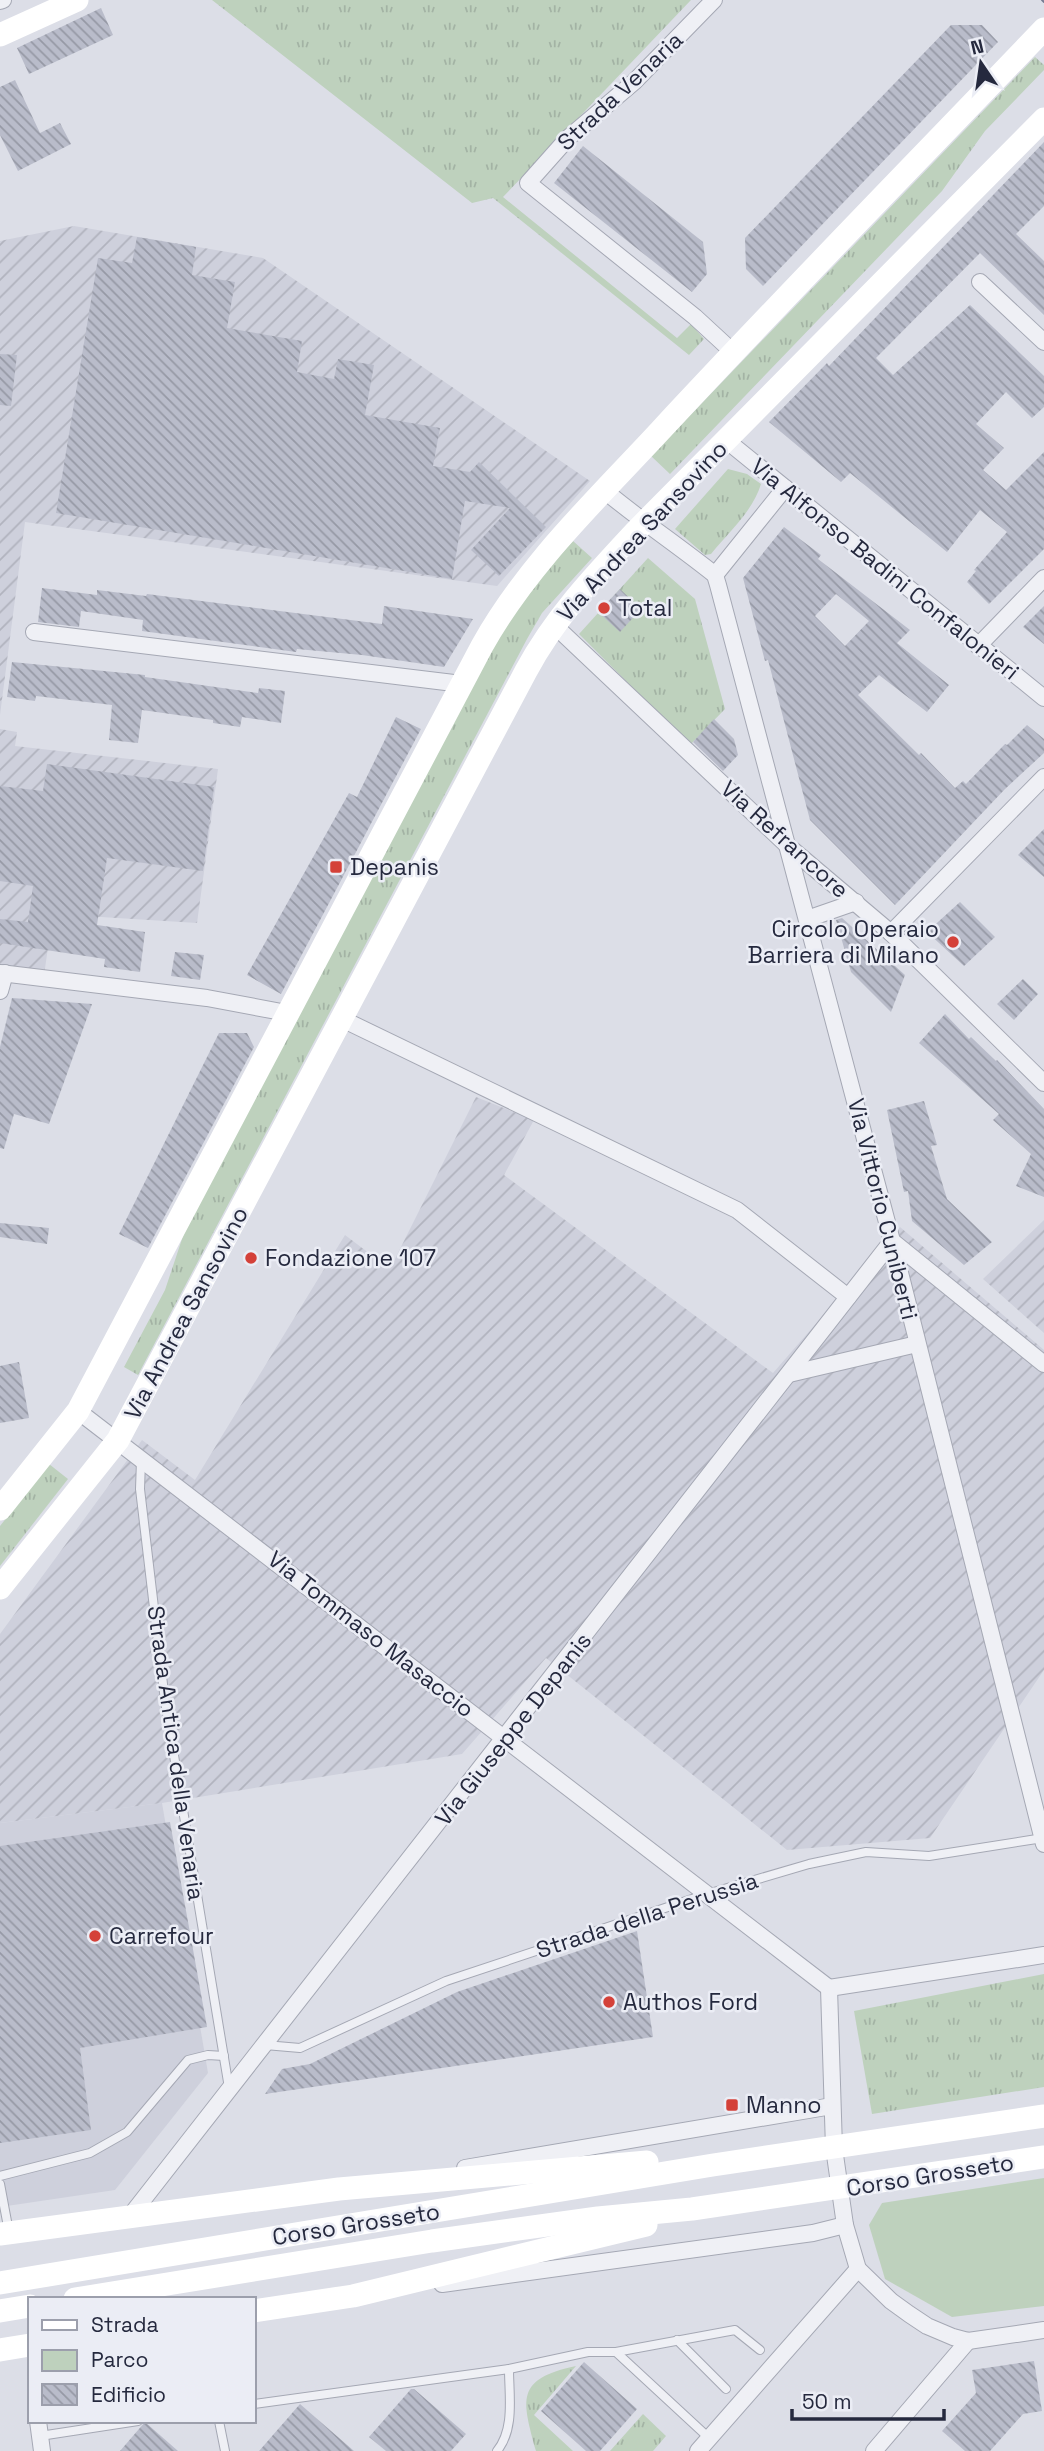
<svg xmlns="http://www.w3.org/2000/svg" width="1044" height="2451" font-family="'Space Grotesk',sans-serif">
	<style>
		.built { fill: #ced0dc }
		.industrial { fill: url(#industrial-furrows) }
		.grass { fill: url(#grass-tufts) }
		.green { fill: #bed1bd }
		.building { fill: url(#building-back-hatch); fill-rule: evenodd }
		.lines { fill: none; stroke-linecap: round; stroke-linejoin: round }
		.lane-casing { stroke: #a5a8b4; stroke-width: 10 }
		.street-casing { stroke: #a5a8b4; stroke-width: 18 }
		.lane { stroke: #eff0f5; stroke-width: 8 }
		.street { stroke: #eff0f5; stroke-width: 16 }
		.secondary { stroke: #fff; stroke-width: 23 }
		.tram { stroke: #757a91; stroke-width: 2 }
		.poi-dot { fill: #d44139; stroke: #ebedf5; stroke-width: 2.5 }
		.labels { text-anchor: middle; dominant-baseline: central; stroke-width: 5; stroke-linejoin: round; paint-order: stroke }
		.street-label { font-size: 23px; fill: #25293e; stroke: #ebedf5 }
		.poi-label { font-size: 23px; fill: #25293e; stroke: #ebedf5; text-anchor: start }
	</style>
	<defs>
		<pattern id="industrial-furrows" width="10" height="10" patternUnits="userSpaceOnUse" patternTransform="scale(1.75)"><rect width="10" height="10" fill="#ced0dc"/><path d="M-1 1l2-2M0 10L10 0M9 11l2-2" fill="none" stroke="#b1b3be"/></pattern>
		<pattern id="grass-tufts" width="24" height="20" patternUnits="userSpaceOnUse" patternTransform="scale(1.75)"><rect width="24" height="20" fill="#bed1bd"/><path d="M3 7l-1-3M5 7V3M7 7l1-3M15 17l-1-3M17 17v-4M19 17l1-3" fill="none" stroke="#a3b3a4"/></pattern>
		<pattern id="building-back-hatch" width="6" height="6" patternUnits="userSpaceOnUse" patternTransform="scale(1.75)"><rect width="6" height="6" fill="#b9bcca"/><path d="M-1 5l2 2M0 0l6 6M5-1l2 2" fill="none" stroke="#9699a5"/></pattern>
	</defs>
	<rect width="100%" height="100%" fill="#dcdee7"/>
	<!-- built -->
	<path class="built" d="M 162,1803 L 208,2073 L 115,2190 L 0,2207 L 0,1823 Z"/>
	<!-- industrial -->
	<g class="industrial">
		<path d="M 74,226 L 263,258 L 590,481 L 497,586 L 25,522 L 0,715 L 0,241 Z"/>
		<path d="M 0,729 L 17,732 L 15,746 L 218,769 L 197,923 L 53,914 L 44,975 L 0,969 Z"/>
		<path d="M 476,1097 L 534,1120 L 504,1175 L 773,1373 L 900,1227 L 1044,1350 L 1044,1670 L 930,1838 L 787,1850 L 546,1658 L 462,1754 L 162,1803 L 0,1823 L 0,1634 L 142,1440 L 195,1480 L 345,1235 L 390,1269 Z"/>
		<path d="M 1044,1220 L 1044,1333 L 983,1279 Z"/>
	</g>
	<!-- grass -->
	<g class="grass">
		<path d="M 212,0 L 691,0 L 503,197 L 677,338 L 691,324 L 704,339 L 689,355 L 493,198 L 472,203 Z"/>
		<path d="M 1035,57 L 1044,65 L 1044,70 L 985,131 L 942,191 L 670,474 L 651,456 Z"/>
		<path d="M 728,469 L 747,474 L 761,484 C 753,511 728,533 711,554 L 705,555 L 675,529 Z"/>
		<path d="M 573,541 L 592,558 L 542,613 L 527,639 L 138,1375 L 124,1367 L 165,1290 L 184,1233 L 508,619 L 521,599 Z"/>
		<path d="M 648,558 L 695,599 L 725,709 L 690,745 L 579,634 Z"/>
		<path d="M 49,1464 L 68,1479 L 0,1566 L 0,1526 Z"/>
		<path d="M 1044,1974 L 1044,2087 L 872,2114 L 854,2011 Z"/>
		<path d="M 576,2366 L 534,2415 L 573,2451 L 536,2451 C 522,2399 515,2379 576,2366 Z"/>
		<path d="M 643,2414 L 666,2436 L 653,2451 L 610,2451 Z"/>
	</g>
	<!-- green -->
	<path class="green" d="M 1044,2178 L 1044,2306 L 952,2317 L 885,2279 L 869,2225 L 882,2203 Z"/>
	<!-- building -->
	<g class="building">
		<path d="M 101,8 L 113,35 L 29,74 L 17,48 Z"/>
		<path d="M 951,25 L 982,25 L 998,42 L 763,286 L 746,269 L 745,238 Z"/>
		<path d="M 15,80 L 40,133 L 60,123 L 71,144 L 18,171 L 0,135 L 0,87 Z"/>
		<path d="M 1044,142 L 1044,206 L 1016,234 L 1044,261 L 1044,315 L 980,253 L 876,358 L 893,375 L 970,305 L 1044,376 L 1044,407 L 1032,418 L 1006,392 L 976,424 L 1004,448 L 983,470 L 1006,490 L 1044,452 L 1044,549 L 989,604 L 967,582 L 976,571 L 974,570 L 1007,532 L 980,510 L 947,552 L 850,473 L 841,482 L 769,422 L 827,363 L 829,366 Z"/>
		<path d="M 583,146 L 703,242 L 707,274 L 692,292 L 554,183 Z"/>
		<path d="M 137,237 L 196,247 L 192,275 L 235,282 L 227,328 L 302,341 L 297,372 L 334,379 L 338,359 L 374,365 L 365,415 L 440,428 L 433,466 L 470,472 L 479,462 L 546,527 L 499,576 L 471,550 L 510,508 L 465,501 L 452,579 L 56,513 L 98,258 L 132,263 Z"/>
		<path d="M 0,354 L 17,355 L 11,406 L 0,405 Z"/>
		<path d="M 784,527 L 821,555 L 818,559 L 910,630 L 897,643 L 949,685 L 927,712 L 879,675 L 858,695 L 919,755 L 921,753 L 955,788 L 963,781 L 966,784 L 1005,744 L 1007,745 L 1027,725 L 1044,739 L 1044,753 L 1005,789 L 895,905 L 810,820 L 768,660 L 765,661 L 743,578 ZM 836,594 L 869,621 L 845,646 L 815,616 Z"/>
		<path d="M 42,588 L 97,595 L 97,590 L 146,596 L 147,594 L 382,624 L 384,606 L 473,619 L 444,667 L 362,655 L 297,649 L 296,652 L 142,631 L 143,620 L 81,611 L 79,627 L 38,622 Z"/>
		<path d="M 620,589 L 641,609 L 620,632 L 598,612 Z"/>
		<path d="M 1044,606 L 1044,644 L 1023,627 Z"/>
		<path d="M 12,662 L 145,675 L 145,677 L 258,693 L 259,688 L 285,691 L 281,723 L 242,717 L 240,727 L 213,723 L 213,720 L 142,710 L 138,743 L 109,740 L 112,705 L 36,696 L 35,701 L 7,697 Z"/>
		<path d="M 396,717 L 421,729 L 281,994 L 247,975 L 349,793 L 357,797 Z"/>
		<path d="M 714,719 L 734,739 L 738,755 L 723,771 L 693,742 Z"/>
		<path d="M 47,764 L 214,787 L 203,871 L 107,858 L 97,925 L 145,932 L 140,972 L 104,967 L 105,959 L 0,943 L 0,919 L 28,922 L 33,886 L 0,881 L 0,786 L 43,791 Z"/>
		<path d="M 1044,829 L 1044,877 L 1018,855 Z"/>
		<path d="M 960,902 L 995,937 L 964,966 L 927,932 Z"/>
		<path d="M 842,918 L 905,975 L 891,1012 L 851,972 L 836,920 Z"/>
		<path d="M 175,952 L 204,955 L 200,980 L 171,976 Z"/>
		<path d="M 1023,979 L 1038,994 L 1014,1020 L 997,1004 Z"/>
		<path d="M 12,998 L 92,1004 L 49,1124 L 14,1114 L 4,1149 L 0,1148 L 0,1047 Z"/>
		<path d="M 945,1014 L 969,1039 L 971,1037 L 996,1061 L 997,1060 L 1044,1109 L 1044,1197 L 1016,1186 L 1031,1154 L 993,1120 L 999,1114 L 919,1043 Z"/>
		<path d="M 219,1033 L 247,1033 L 254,1047 L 148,1248 L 119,1234 Z"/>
		<path d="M 924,1101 L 937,1145 L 931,1146 L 947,1199 L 992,1242 L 964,1265 L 912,1221 L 908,1191 L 904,1192 L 887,1110 Z"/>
		<path d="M 0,1223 L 49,1228 L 47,1244 L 0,1237 Z"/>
		<path d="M 19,1362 L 29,1418 L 0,1423 L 0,1366 Z"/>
		<path d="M 170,1822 L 207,2027 L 80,2048 L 91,2130 L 0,2143 L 0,1846 Z"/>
		<path d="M 637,1931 L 653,2037 L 265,2094 L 282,2069 L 310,2064 L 457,1992 Z"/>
		<path d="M 1034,2361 L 1042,2411 L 1023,2414 L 990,2451 L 965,2451 L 942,2431 L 976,2393 L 972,2370 Z"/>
		<path d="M 584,2362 L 637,2409 L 600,2451 L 586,2451 L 541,2411 Z"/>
		<path d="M 411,2389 L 414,2389 L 466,2434 L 451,2451 L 386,2451 L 369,2437 Z"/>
		<path d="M 300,2404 L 354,2451 L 259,2451 Z"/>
		<path d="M 145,2422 L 178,2451 L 120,2451 Z"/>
	</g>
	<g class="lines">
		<!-- lane casing -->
		<g class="lane-casing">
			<g id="lane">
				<path d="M 141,1461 L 140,1489 L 165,1701 L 229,2088"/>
				<path d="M 265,2045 L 300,2048 L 446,1981 L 707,1894 L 809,1864 L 866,1852 L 929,1856 L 1043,1838"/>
				<path d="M 0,2176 L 90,2153 L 127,2132 L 188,2060 L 208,2055 L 224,2056"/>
				<path d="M 0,2184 L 9,2232"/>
				<path d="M 677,2340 L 726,2389"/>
				<path d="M 616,2352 L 735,2330 L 760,2350"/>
				<path d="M 254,2404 L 509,2369 L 588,2352 L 616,2352 L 709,2438"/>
				<path d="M 219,2421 L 225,2451"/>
				<path d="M 40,2436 L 138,2421"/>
				<path d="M 497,2451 C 515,2429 509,2396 509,2369"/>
			</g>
		</g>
		<!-- street casing -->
		<g class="street-casing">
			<g id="street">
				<path d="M 714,0 L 634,82 L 568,138 L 528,183 L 695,317 L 734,353"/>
				<path d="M 0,1 L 3,0"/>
				<path d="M 980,282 L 1044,342"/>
				<path d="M 726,440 L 1044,698"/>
				<path d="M 605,491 C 641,521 679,546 715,575 L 718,585 L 892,1241 L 1044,1844"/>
				<path d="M 715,575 L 785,488"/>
				<path d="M 554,625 L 788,846 L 891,933 L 1044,1083"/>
				<path d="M 34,632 L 462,684"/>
				<path d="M 978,646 L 1044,578"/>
				<path d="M 807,919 L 856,902"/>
				<path d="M 891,933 L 1044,777"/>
				<path d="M 0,973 L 207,998 L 287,1013"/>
				<path d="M 0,991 L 5,973"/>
				<path d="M 342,1019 L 737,1210 L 848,1297"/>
				<path d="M 789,1374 L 917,1344"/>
				<path d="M 78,1411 L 829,1988"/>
				<path d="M 829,1988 L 834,2148 L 845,2225 L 858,2269 L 891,2301 L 909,2314 L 927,2326 L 953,2337 L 968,2341 L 1044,2330"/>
				<path d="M 829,1988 L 1044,1955"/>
				<path d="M 465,2168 L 832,2106"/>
				<path d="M 131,2215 L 892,1241 L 1044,1364"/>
				<path d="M 442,2284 L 813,2233 L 845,2225"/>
				<path d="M 38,2421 L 42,2451"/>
				<path d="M 698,2451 L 858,2269"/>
				<path d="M 874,2451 L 968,2341"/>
			</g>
		</g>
		<!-- lane -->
		<use href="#lane" class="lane"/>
		<!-- street -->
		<use href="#street" class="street"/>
		<!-- secondary -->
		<g class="secondary">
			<path d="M 0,35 L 77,0"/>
			<path d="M 0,1509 L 78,1411 L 482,646 C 527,565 597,499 660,431 C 786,295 916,163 1044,29"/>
			<path d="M 0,1588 L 118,1440 L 526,671 C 555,617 596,574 637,530 L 1044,119"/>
			<path d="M 0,2234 L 339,2189 L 647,2162"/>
			<path d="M 0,2283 L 713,2165 L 1044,2116"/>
			<path d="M 75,2299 L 432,2241 L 598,2218 L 692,2209 L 1044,2157"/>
			<path d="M 0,2311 L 30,2306"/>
			<path d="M 254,2311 L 353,2296 L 646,2225"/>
			<path d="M 0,2350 L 30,2345"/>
		</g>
		<!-- tram -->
		<path class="tram" d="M 1042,0 L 1044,2"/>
	</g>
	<!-- markers -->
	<g class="poi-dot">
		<circle cx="604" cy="608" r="7"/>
		<rect x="329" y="860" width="14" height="14" rx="3.5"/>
		<circle cx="953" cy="942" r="7"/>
		<circle cx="251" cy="1258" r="7"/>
		<circle cx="95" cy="1936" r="7"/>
		<circle cx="609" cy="2002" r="7"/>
		<rect x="725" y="2098" width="14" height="14" rx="3.5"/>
	</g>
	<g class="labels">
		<!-- street labels -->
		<g class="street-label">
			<text transform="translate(620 91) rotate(-43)">Strada Venaria</text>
			<text transform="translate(642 531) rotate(-47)">Via Andrea Sansovino</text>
			<text transform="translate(885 569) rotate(39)">Via Alfonso Badini Confalonieri</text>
			<text transform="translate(785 839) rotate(42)">Via Refrancore</text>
			<text transform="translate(883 1209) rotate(76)">Via Vittorio Cuniberti</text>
			<text transform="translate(186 1313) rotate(-62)">Via Andrea Sansovino</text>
			<text transform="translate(371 1634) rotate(38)">Via Tommaso Masaccio</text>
			<text transform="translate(513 1729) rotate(-52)">Via Giuseppe Depanis</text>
			<text transform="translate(176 1753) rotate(82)">Strada Antica della Venaria</text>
			<text transform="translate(647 1915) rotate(-18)">Strada della Perussia</text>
			<text transform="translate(930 2175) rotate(-9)">Corso Grosseto</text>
			<text transform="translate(356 2224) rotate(-9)">Corso Grosseto</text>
		</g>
		<!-- poi labels -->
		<g class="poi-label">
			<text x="618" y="608">Total</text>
			<text x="350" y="867">Depanis</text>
			<text x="939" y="929" text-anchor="end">Circolo Operaio<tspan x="939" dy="26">Barriera di Milano</tspan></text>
			<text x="265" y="1258">Fondazione 107</text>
			<text x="109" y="1936">Carrefour</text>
			<text x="623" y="2002">Authos Ford</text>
			<text x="746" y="2105">Manno</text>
		</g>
	</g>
	<!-- legend -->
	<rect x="28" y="2297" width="228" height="126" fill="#ebedf5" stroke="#9c9fac" stroke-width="2"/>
	<rect x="42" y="2320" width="35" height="10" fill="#ffffff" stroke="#9c9fac" stroke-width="2"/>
	<text x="91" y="2332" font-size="21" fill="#25293e">Strada</text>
	<rect x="42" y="2350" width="35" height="21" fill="#bed1bd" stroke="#9c9fac" stroke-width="2"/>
	<text x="91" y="2367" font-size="21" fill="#25293e">Parco</text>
	<rect x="42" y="2384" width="35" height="21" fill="url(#building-back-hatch)" stroke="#9c9fac" stroke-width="2"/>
	<text x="91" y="2402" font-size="21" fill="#25293e">Edificio</text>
	<!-- north arrow -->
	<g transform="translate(981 63) rotate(347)" stroke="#ebedf5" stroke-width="5" paint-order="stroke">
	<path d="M0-5L12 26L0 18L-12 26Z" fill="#25293e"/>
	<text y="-10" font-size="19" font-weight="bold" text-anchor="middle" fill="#25293e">N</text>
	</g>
	<!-- scale -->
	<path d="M792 2409v10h152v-10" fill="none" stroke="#25293e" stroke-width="3.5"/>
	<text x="802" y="2409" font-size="21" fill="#25293e" stroke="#ebedf5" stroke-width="5" paint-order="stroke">50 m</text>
</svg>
